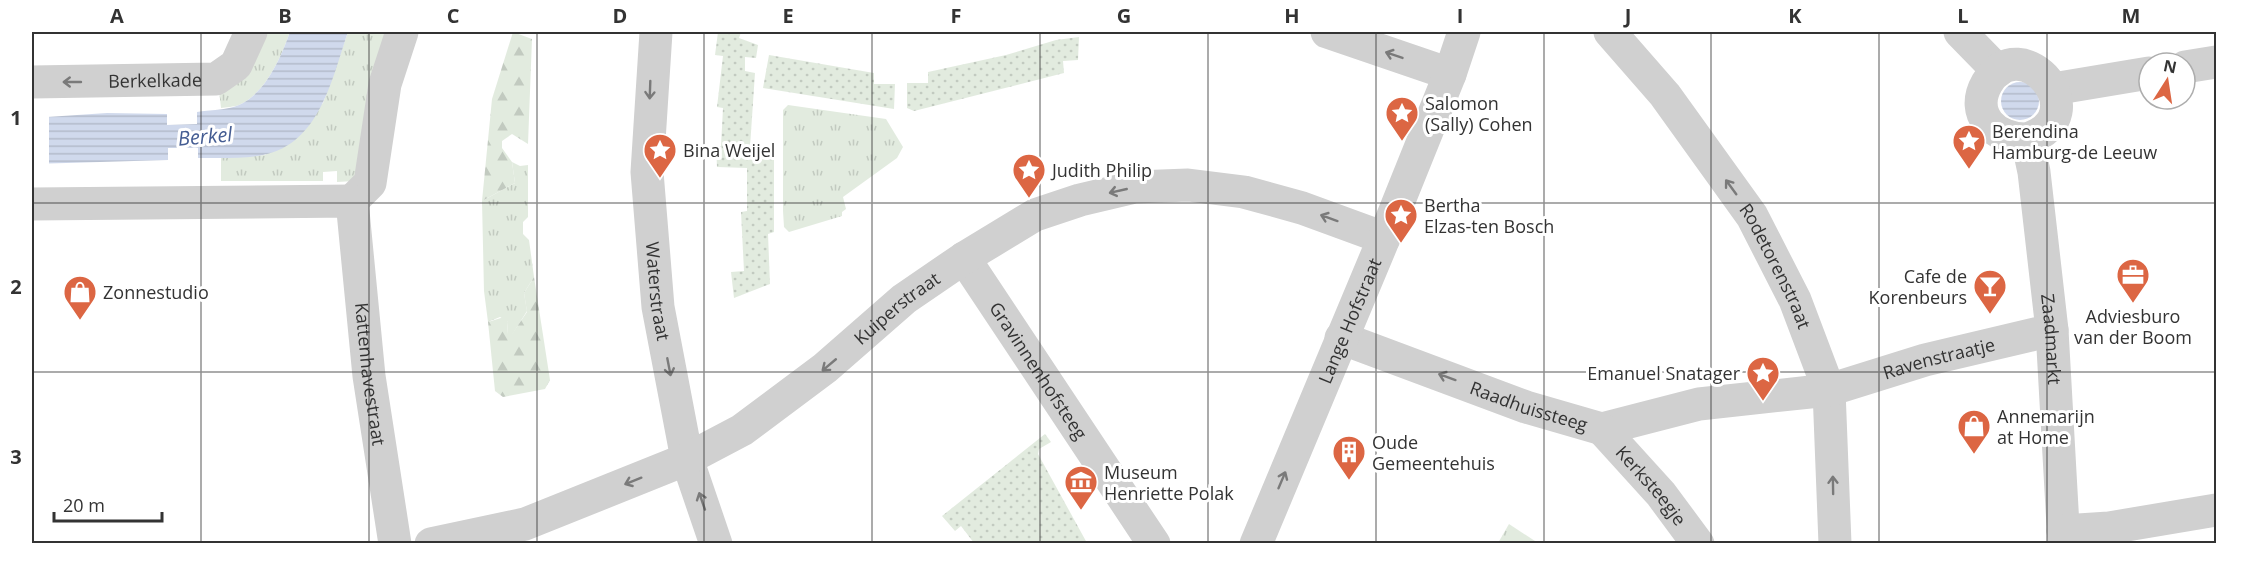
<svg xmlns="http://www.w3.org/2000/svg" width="2248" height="575" font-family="'Open Sans',sans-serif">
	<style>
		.grass { fill: url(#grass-tufts) }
		.forest { fill: url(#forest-firs) }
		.garden { fill: url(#garden-dots) }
		.water { fill: url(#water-rules) }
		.pier { fill: #fff }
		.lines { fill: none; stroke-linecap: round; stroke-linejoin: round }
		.street { stroke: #d0d0d0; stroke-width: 33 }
		.oneway { stroke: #7a7a7a }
		.grid { fill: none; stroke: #333; stroke-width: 1.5; stroke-opacity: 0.55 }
		.labels { text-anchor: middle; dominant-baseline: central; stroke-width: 6; stroke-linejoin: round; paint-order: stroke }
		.street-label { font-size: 18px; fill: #333; stroke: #fff }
		.poi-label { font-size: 18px; fill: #333; stroke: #fff; text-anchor: start }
		.water-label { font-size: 20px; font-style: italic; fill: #445c92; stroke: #fff }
		.neatline { fill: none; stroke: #333; stroke-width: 2 }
		.grid-label { font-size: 20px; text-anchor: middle; font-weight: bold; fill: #333 }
	</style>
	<defs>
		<pattern id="grass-tufts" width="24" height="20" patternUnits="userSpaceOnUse" patternTransform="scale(1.5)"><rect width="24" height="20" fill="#e2ebdf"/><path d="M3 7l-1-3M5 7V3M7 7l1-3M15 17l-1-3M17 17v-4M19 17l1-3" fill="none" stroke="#c2cac0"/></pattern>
		<pattern id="forest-firs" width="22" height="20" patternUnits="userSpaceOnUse" patternTransform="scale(1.5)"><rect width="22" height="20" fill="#e2ebdf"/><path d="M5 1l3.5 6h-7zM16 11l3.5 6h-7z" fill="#c2cac0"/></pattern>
		<pattern id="garden-dots" width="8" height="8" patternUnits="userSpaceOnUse" patternTransform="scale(1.5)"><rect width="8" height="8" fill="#e2ebdf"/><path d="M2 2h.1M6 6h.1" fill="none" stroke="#c2cac0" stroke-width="1.8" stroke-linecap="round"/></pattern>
		<pattern id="water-rules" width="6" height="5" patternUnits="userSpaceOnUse" patternTransform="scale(1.5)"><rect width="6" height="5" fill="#d0d9ec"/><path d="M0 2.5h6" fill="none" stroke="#b3bbcb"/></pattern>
	</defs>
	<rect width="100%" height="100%" fill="#fff"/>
	<!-- grass -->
	<g class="grass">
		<path d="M 261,32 L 290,32 C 281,57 266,93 239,105 C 234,107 226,107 221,108 L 219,90 Z"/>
		<path d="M 348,32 L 388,32 L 354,181 L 337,182 L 337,171 L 323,172 L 323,181 L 221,181 L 221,158 L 265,155 L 323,103 Z"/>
		<path d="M 788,105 L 886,119 L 903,147 L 897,158 L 843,197 L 846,209 L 842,212 L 842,216 L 789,232 L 784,227 L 783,211 L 783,110 Z"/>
		<path d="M 512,162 L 520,166 L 528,165 L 528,217 L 523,222 L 523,234 L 529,240 L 534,277 L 524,293 L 527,311 L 512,335 L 507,334 L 508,322 L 500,317 L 488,322 L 484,291 L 482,201 L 515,183 Z"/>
		<path d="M 1509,524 L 1538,543 L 1498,543 Z"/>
	</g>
	<!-- forest -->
	<g class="forest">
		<path d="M 513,32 L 532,39 L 528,144 L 512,134 L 502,141 L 502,148 L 512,162 L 515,183 L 482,201 L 492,99 Z"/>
		<path d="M 534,277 L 550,380 L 545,389 L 503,397 L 495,391 L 488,322 L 504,317 L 508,322 L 507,334 L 512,334 L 527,312 L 524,293 Z"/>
	</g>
	<!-- garden -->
	<g class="garden">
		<path d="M 718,32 L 741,32 L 739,38 L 758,45 L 756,58 L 745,57 L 745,71 L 755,73 L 750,147 L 774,148 L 774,232 L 768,234 L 770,284 L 734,298 L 731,272 L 744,271 L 741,212 L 747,211 L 747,168 L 717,167 L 716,146 L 721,146 L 723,108 L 717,107 L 723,56 L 715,55 Z"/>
		<path d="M 1079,37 L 1078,60 L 1063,61 L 1064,73 L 914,111 L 907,108 L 907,83 L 928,83 L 928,72 L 1006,55 L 1056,40 Z"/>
		<path d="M 769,55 L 874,73 L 874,84 L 895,84 L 894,109 L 763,88 Z"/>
		<path d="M 1045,434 L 1051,442 L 1039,449 L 1038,454 L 1087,543 L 974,543 L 961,526 L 955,531 L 942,516 Z"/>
	</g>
	<!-- water -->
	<g class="water">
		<path d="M 290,32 L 348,32 C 332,78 320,144 263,155 C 243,159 219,158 198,158 L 198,148 L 168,148 L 168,160 L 32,164 L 32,118 L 107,113 L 167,114 L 167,125 L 197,124 L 197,112 C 209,110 227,110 239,105 C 266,93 281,57 290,32 Z"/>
		<circle cx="2020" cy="101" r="19"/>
	</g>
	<!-- pier -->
	<path class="pier" d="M 49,114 L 49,166 L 32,167 L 32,115 Z"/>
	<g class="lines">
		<!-- street -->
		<g class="street">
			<path id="s1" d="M 656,32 L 647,172 L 658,307 L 687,459 L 716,544"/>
			<path d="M 1327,32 L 1450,74"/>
			<path id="s2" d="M 1610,32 L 1665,95 L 1752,216 L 1795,300 L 1829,390 L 1835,544"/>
			<path d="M 1960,32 L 1998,71"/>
			<path d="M 2185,67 L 2216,62"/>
			<path id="s3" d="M 32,82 L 216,79 L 236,65 L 251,32"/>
			<path d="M 2053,89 L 2149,73"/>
			<path id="s4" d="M 2027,139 C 1995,140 1969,114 1987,83 C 2021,26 2099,115 2027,139 L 2034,172 L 2052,330 L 2064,544"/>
			<path d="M 352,201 L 370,183 L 385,84 L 402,32"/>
			<path id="s5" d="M 32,204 L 352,201 L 369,376 L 395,544"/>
			<path id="s6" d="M 964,258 L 1154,544"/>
			<path id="s7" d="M 1341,338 L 1526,407 L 1602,429 L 1699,404 L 1829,390 L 1925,360 L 2052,330"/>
			<path id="s8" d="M 1602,429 L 1661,494 L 1698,544"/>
			<path d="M 2063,531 L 2109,528 L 2216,510"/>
			<path id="s9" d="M 431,544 L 525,524 L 687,459 L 742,430 L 825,368 L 904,299 L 964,258 L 1035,215 L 1080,200 L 1135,187 L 1188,185 L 1244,192 L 1302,208 L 1384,238"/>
			<path id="s10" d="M 1256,544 L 1384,238 L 1450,74 L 1464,32"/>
		</g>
	</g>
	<!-- one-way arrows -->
	<defs><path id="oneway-shaft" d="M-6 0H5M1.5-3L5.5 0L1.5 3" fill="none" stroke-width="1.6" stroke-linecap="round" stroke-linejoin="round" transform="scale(1.5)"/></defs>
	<g class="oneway">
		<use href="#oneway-shaft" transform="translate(1394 55) rotate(-161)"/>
		<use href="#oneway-shaft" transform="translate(72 82) rotate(180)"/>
		<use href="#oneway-shaft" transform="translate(650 90) rotate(92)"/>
		<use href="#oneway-shaft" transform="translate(1731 187) rotate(-126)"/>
		<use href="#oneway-shaft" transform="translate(1118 191) rotate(167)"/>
		<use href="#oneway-shaft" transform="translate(1329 218) rotate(-160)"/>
		<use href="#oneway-shaft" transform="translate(829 365) rotate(140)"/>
		<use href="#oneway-shaft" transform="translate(669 367) rotate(79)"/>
		<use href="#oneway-shaft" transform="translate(1447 377) rotate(-160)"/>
		<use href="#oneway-shaft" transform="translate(1282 480) rotate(-67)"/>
		<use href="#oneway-shaft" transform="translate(633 481) rotate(158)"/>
		<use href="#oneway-shaft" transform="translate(1833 485) rotate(-91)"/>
		<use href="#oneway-shaft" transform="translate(702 501) rotate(-109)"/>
	</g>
	<!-- grid -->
	<path class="grid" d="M 201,32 L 201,544M 369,32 L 369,544M 537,32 L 537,544M 704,32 L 704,544M 872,32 L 872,544M 1040,32 L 1040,544M 1208,32 L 1208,544M 1376,32 L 1376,544M 1544,32 L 1544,544M 1711,32 L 1711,544M 1879,32 L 1879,544M 2047,32 L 2047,544M 32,203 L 2216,203M 32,372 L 2216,372"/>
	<!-- icons -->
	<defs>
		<g id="sight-pin" transform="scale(1.725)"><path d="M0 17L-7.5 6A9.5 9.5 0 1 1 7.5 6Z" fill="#dc6643" stroke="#fff"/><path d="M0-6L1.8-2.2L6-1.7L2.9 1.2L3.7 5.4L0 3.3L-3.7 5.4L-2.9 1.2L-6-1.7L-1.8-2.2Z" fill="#fff"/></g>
		<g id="office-pin" transform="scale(1.725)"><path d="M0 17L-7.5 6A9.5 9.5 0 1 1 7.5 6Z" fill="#dc6643" stroke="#fff"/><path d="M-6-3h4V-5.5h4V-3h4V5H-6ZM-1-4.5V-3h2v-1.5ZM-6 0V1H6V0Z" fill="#fff"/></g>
		<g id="bar-pin" transform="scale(1.725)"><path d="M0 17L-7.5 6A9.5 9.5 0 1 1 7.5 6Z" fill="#dc6643" stroke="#fff"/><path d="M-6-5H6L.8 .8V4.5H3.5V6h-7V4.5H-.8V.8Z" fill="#fff"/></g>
		<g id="shop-pin" transform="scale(1.725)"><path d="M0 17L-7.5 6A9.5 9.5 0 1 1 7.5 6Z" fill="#dc6643" stroke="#fff"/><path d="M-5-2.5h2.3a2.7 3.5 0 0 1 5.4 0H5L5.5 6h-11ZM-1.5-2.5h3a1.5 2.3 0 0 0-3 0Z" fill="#fff"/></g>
		<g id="building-pin" transform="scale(1.725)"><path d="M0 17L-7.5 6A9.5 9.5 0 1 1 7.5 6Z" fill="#dc6643" stroke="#fff"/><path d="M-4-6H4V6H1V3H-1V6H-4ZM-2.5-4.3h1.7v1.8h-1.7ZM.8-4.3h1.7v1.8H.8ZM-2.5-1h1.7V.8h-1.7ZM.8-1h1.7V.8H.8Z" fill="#fff"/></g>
		<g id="museum-pin" transform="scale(1.725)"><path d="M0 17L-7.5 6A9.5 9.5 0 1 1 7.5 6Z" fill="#dc6643" stroke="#fff"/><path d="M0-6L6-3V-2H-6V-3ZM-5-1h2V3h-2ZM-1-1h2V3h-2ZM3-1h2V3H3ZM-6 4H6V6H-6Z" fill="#fff"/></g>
	</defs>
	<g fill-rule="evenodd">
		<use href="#sight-pin" x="1402" y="113"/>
		<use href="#sight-pin" x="1969" y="141"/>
		<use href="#sight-pin" x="660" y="150"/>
		<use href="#sight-pin" x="1029" y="170"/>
		<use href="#sight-pin" x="1401" y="215"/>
		<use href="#office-pin" x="2133" y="275"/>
		<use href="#bar-pin" x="1990" y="286"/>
		<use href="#shop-pin" x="80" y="292"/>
		<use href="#sight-pin" x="1763" y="373"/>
		<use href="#shop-pin" x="1974" y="426"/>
		<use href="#building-pin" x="1349" y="452"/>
		<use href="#museum-pin" x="1081" y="482"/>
	</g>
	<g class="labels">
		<!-- street labels -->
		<g class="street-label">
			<text stroke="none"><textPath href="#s3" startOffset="123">Berkelkade</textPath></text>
			<text stroke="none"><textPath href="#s2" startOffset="288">Rodetorenstraat</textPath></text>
			<text stroke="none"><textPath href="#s1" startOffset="260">Waterstraat</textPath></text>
			<text stroke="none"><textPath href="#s9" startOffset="530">Kuiperstraat</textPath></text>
			<text stroke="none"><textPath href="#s10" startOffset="242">Lange Hofstraat</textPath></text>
			<text stroke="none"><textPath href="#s4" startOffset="435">Zaadmarkt</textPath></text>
			<text stroke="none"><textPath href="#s7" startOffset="622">Ravenstraatje</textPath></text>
			<text stroke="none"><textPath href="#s6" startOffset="135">Gravinnenhofsteeg</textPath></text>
			<text stroke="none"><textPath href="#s5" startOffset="494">Kattenhavestraat</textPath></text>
			<text stroke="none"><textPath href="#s7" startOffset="200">Raadhuissteeg</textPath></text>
			<text stroke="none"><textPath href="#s8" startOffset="75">Kerksteegje</textPath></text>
		</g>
		<!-- poi labels -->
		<g class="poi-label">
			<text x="1425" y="103">Salomon<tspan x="1425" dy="21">(Sally) Cohen</tspan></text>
			<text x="1992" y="131">Berendina<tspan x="1992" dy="21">Hamburg-de Leeuw</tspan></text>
			<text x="683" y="150">Bina Weijel</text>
			<text x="1052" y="170">Judith Philip</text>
			<text x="1424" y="205">Bertha<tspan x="1424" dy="21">Elzas-ten Bosch</tspan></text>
			<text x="1967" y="276" text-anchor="end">Cafe de<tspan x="1967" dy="21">Korenbeurs</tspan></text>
			<text x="103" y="292">Zonnestudio</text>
			<text x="2133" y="316" text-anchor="middle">Adviesburo<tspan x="2133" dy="21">van der Boom</tspan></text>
			<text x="1740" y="373" text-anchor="end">Emanuel Snatager</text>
			<text x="1997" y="416">Annemarijn<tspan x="1997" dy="21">at Home</tspan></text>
			<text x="1372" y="442">Oude<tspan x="1372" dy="21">Gemeentehuis</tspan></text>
			<text x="1104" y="472">Museum<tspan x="1104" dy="21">Henriette Polak</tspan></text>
		</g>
		<!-- water labels -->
		<g class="water-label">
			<text transform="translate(205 136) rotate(-5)">Berkel</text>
		</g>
	</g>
	<!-- border -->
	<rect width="2248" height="575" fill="none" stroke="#ffffff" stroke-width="66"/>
	<!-- north arrow -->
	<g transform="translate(2167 81) rotate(12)"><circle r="28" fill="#ffffff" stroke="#adadad" stroke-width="1.5"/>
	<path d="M0-4.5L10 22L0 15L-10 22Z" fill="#dc6643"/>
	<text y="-9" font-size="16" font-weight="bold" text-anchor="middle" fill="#333333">N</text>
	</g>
	<!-- scale -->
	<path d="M54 512v9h108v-9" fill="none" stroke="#333333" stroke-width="3"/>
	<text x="63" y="512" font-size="18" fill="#333333" stroke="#ffffff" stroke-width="4.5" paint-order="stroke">20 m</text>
	<rect x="33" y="33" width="2182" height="509" class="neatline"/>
	<g class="grid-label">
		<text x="117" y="23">A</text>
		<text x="285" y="23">B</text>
		<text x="453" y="23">C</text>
		<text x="620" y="23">D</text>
		<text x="788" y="23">E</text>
		<text x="956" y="23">F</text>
		<text x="1124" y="23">G</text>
		<text x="1292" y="23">H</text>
		<text x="1460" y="23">I</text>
		<text x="1628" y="23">J</text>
		<text x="1795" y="23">K</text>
		<text x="1963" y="23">L</text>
		<text x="2131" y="23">M</text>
		<text x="16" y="125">1</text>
		<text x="16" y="294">2</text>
		<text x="16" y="464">3</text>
	</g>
</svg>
